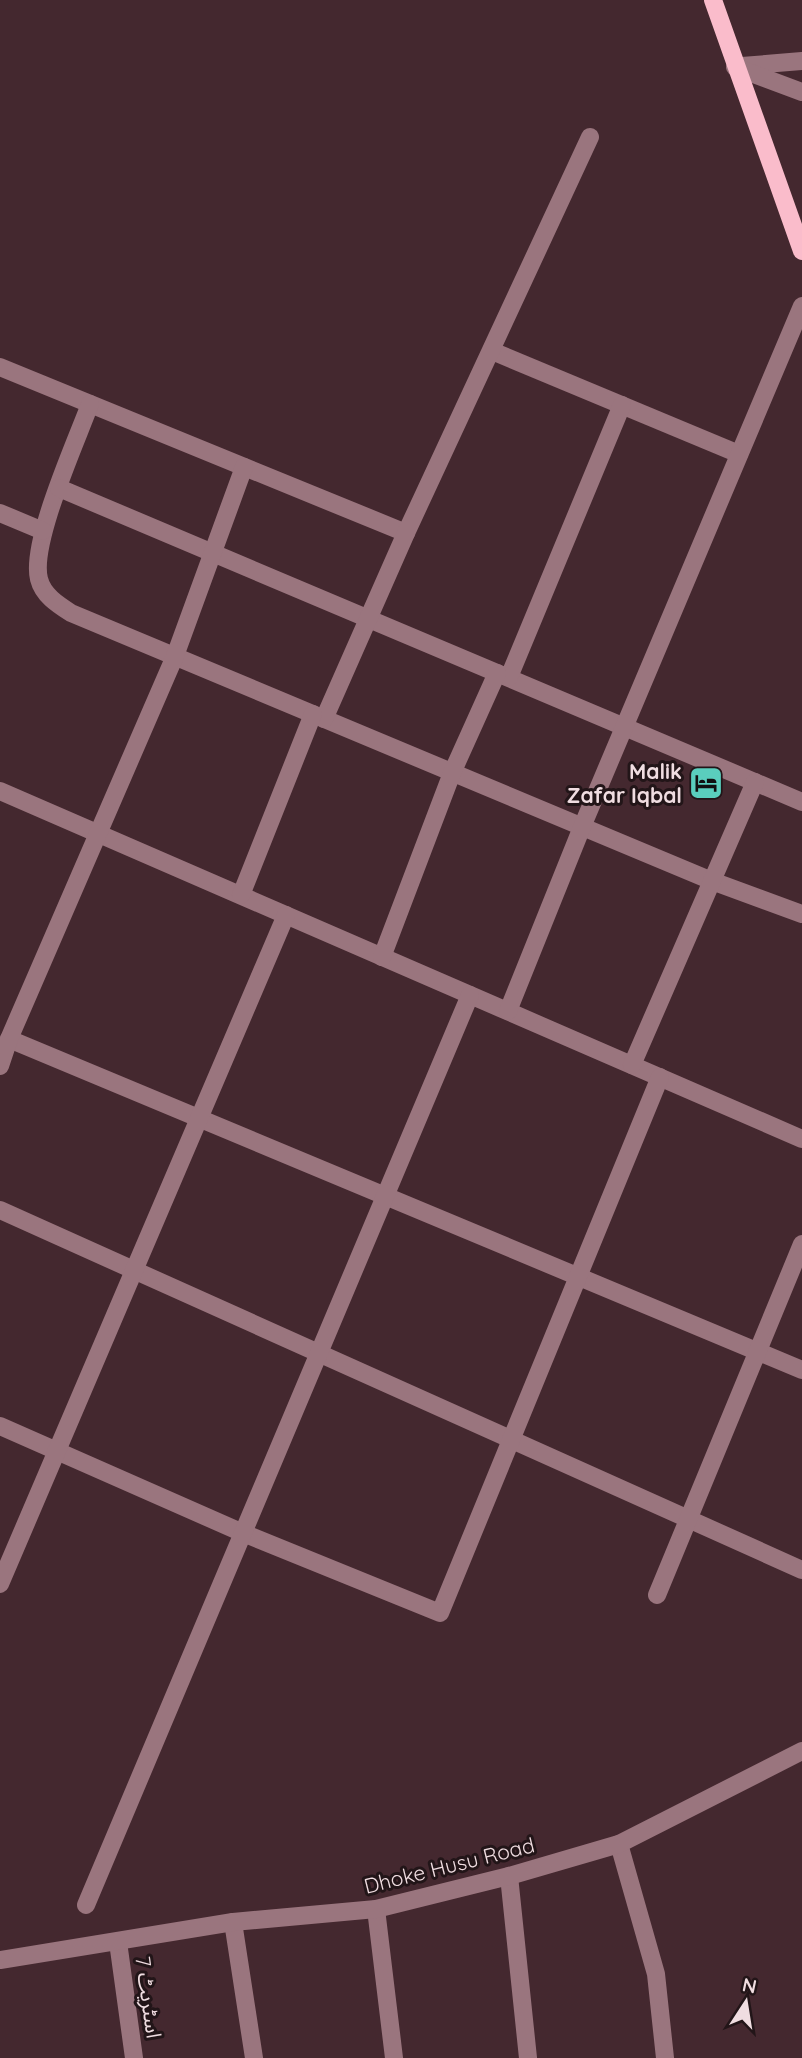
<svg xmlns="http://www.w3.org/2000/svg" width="802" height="2058" font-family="Quicksand,'Noto Sans Arabic',sans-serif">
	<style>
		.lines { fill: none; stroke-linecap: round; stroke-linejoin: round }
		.minor { stroke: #9a757e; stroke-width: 18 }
		.major { stroke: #fabccb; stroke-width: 18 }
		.labels { text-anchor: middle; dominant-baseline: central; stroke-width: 6; stroke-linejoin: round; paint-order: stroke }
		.poi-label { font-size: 21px; font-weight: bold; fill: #f0dde1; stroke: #221518; text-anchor: end }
		.street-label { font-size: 21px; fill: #f0dde1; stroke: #221518 }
	</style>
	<rect width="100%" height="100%" fill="#44282f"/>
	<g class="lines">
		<!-- minor -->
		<g class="minor">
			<path d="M 742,66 L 802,61"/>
			<path d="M 735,67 L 802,92"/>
			<path d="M 492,351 L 739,454"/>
			<path d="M 0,367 L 406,533"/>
			<path d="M 90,404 C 76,442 30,543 39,579 C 43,595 57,604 71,613 L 712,881 L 802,914"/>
			<path d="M 59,488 L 802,802"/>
			<path d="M 0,513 L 43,531"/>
			<path d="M 509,677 L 622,405"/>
			<path d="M 324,719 L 406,533 L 590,137"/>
			<path d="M 0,791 L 802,1139"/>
			<path d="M 241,895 L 313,714"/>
			<path d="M 382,957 L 452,773 L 497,673"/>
			<path d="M 508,1011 L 582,827 L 802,306"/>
			<path d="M 9,1039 L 802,1370"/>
			<path d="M 632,1065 L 755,782"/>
			<path d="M 0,1066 L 9,1039 L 175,656 L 244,467"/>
			<path d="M 0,1210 L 802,1570"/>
			<path d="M 0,1426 L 243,1533 L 440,1613 L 660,1077"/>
			<path d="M 0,1584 L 286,915"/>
			<path d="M 657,1595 L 802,1244"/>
			<path d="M 619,1844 L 656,1974 L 665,2058"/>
			<path d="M 509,1876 L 528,2058"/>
			<path d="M 86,1905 L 470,995"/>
			<path d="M 376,1909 L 394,2058"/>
			<path d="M 233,1922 L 254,2058"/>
			<path d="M 118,1942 L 134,2058"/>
			<path d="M 0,1960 L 233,1922 L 376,1909 L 509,1876 L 619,1844 L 802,1751"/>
		</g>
		<!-- major -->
		<path class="major" d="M 713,0 L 802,251"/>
	</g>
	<!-- icons -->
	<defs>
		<g id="hotel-square" transform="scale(1.75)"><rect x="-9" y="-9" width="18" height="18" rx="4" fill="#5acebd" stroke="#221518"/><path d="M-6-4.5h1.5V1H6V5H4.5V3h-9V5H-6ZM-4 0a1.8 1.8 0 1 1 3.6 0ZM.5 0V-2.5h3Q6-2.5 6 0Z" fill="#111"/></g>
	</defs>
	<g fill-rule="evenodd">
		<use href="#hotel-square" x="706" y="783"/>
	</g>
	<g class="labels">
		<!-- poi labels -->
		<g class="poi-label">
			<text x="682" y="771">Malik<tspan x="682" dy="24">Zafar Iqbal</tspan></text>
		</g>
		<!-- street labels -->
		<g class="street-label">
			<text transform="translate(449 1865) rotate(-14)">Dhoke Husu Road</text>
			<text transform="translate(149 1997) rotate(82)">اسٹریٹ 7</text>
		</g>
	</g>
	<!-- north arrow -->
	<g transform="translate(746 2002) rotate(12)" stroke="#221518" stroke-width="5" paint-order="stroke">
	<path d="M0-5L12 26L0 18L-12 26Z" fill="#f0dde1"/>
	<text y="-10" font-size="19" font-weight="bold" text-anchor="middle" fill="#f0dde1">N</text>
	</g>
</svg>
